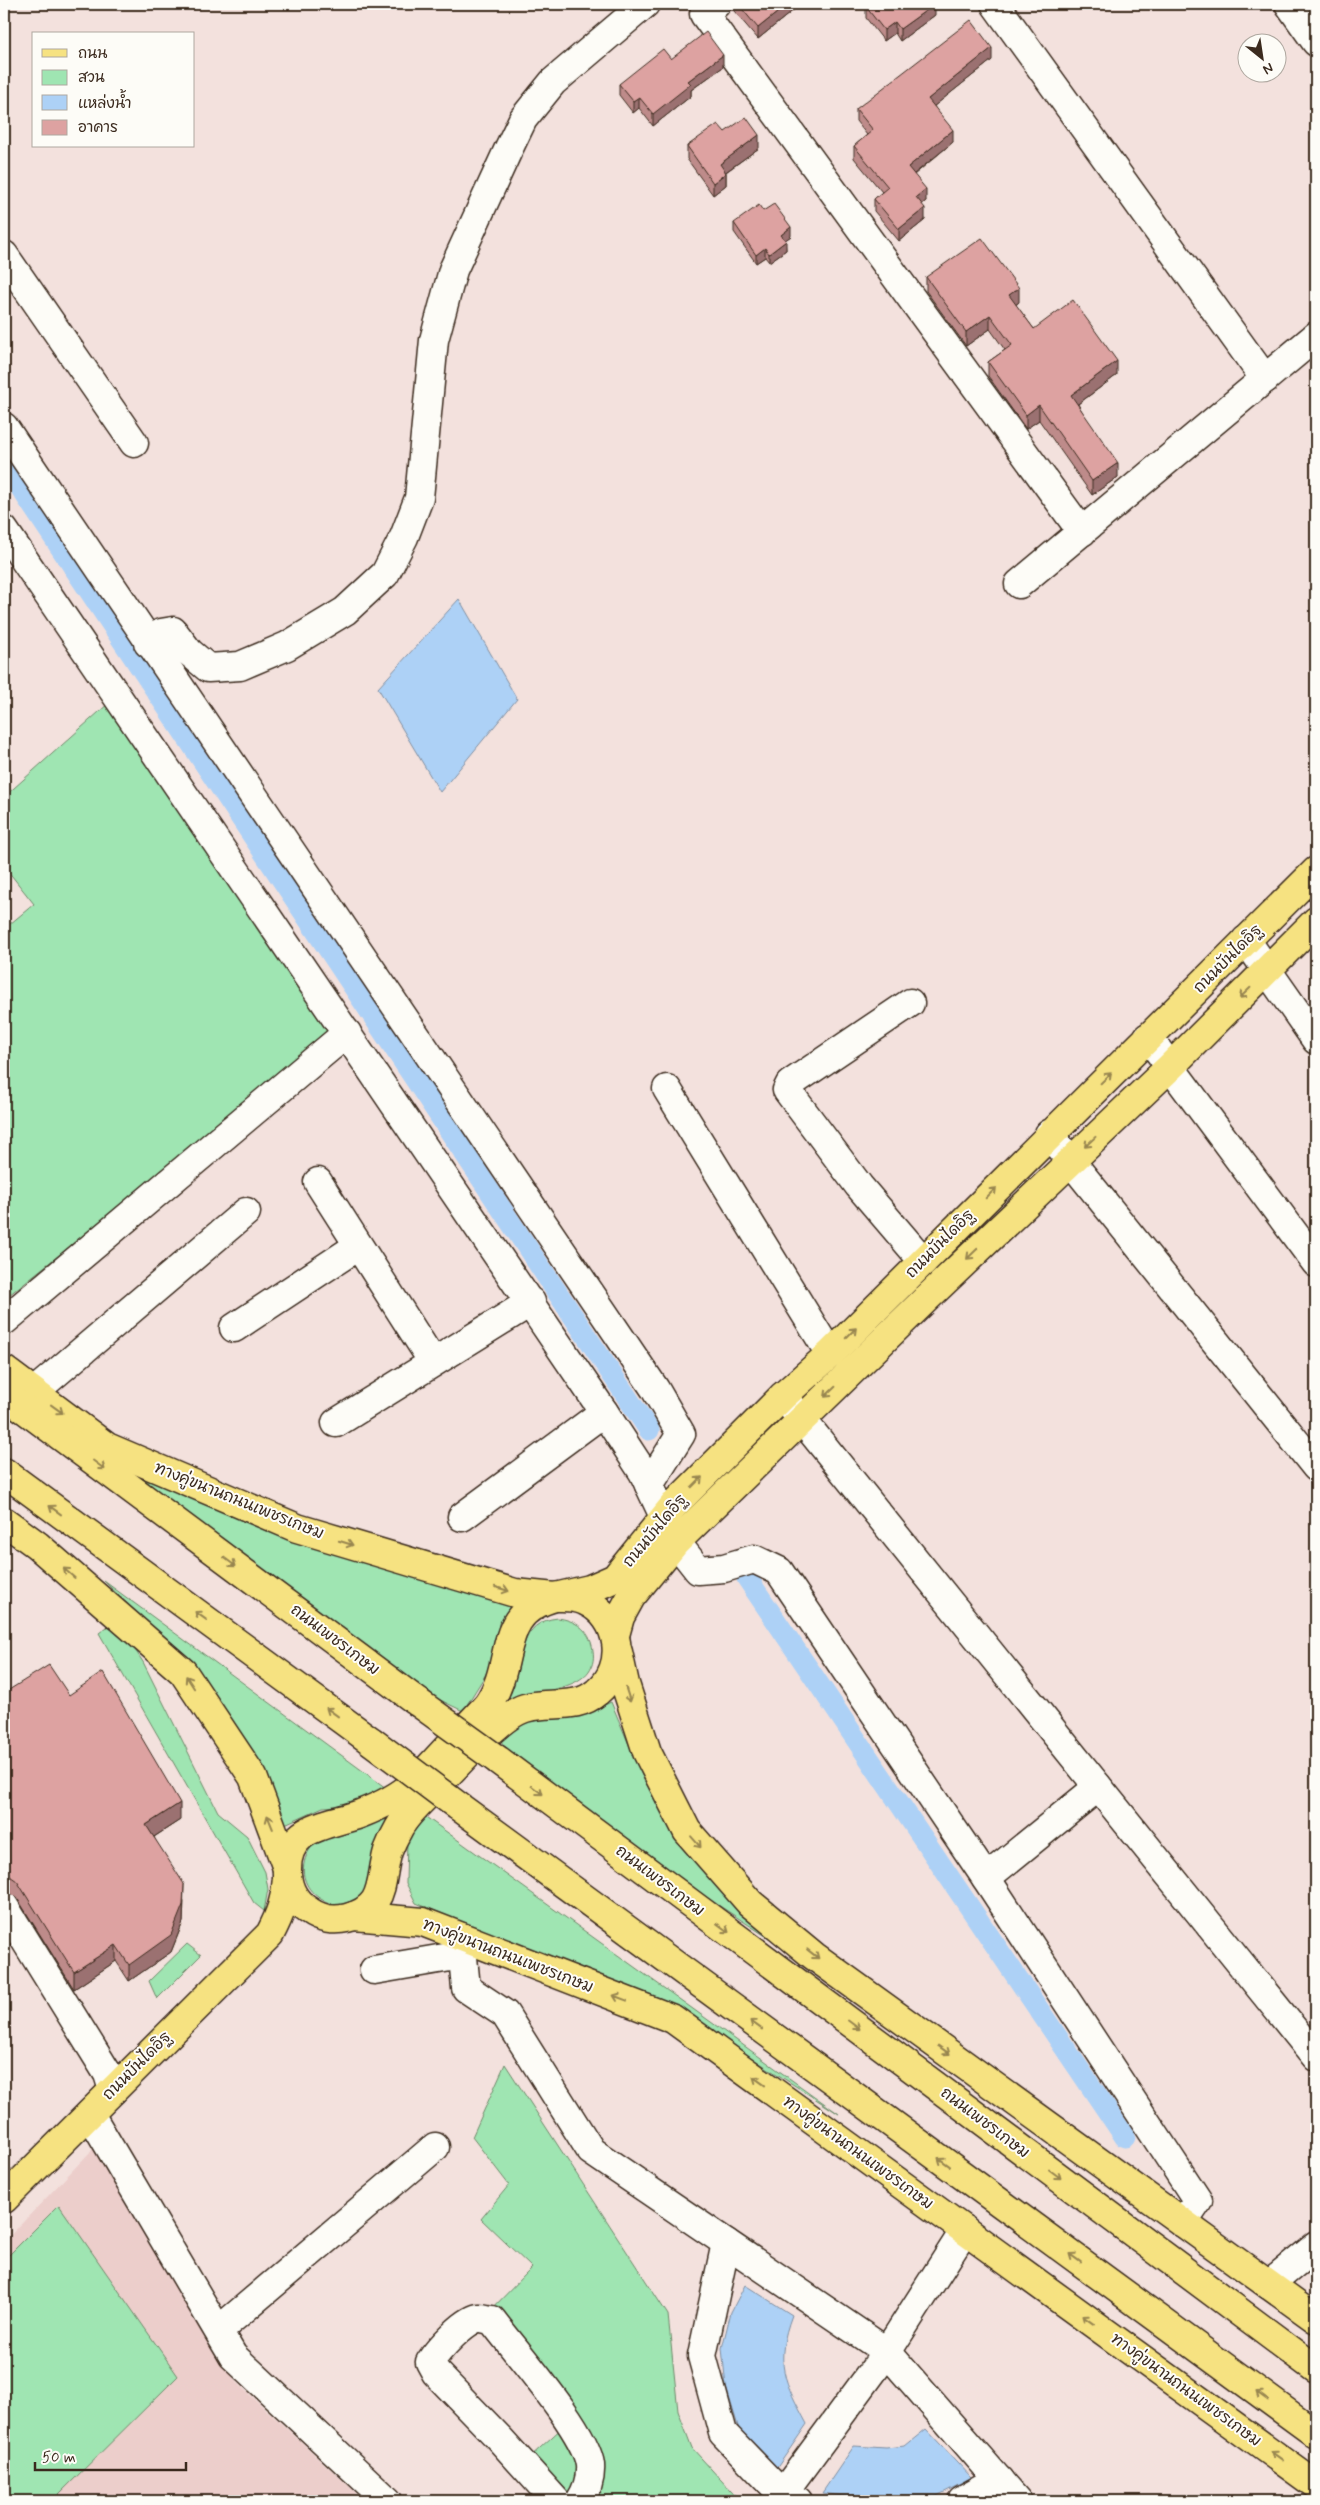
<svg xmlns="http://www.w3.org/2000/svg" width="1320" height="2505" font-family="Mynerve,'Playpen Sans Thai',sans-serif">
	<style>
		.built { fill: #eccecb }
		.green { fill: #9fe5b2; stroke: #6d8868 }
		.water { fill: #add1f6; stroke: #7f8ea0 }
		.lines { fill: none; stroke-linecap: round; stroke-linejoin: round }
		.canal { stroke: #add1f6; stroke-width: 21 }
		.minor-casing { stroke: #3b2a1e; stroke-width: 31 }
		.major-casing { stroke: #3b2a1e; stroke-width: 31 }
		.highway-casing { stroke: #3b2a1e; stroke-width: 31 }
		.minor { stroke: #fdfcf7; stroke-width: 28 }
		.major { stroke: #f6e281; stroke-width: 28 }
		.highway { stroke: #f6e281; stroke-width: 28 }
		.highway-bridge-casing { stroke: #3b2a1e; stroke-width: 31; stroke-linecap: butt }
		.highway-bridge { stroke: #f6e281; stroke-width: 28 }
		.wall { fill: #be8b8a; stroke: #3b2a1e }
		.shaded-wall { fill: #9b7171; stroke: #3b2a1e }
		.building { fill: #dda2a1; stroke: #3b2a1e }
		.oneway { stroke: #988650 }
		.labels { text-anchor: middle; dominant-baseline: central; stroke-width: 4; stroke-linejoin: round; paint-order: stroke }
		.street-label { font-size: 16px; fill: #3b2a1e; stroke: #fdfcf7 }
	</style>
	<rect width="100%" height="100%" fill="#f3e1dd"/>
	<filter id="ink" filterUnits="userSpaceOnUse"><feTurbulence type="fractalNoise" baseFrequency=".02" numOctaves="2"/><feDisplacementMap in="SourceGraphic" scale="10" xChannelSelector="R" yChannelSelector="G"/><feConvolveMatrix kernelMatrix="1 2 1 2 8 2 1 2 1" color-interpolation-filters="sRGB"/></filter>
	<g filter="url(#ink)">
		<!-- built -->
		<path class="built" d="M 93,2149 L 235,2381 L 356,2493 L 348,2501 L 4,2501 L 4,2242 Z"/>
		<!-- green -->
		<g class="green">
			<path d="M 109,703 L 333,1036 L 4,1299 L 4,1096 L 8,1093 L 4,1087 L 4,929 L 34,904 L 4,866 L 4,797 Z"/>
			<path d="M 76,1439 L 230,1515 L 342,1556 L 516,1604 L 499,1623 L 494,1661 L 463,1711 L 432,1696 Z"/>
			<path d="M 104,1581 L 386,1788 L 353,1805 L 323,1807 L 285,1824 L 273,1793 L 246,1741 L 206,1681 Z"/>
			<path d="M 558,1618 C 573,1620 586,1627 591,1642 C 606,1688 549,1688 521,1698 C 510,1702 499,1712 488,1718 C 496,1708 507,1698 512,1687 C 525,1658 517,1622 558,1618 Z"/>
			<path d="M 107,1627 L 126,1636 L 143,1662 L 218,1812 L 247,1836 L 265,1872 L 268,1889 L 264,1911 L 254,1903 L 99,1633 Z"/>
			<path d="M 611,1702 L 644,1780 L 681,1841 L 836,1982 L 631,1848 L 510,1756 L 500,1739 L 525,1720 L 587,1713 Z"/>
			<path d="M 389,1814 L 392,1817 C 384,1838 377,1871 367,1890 C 346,1927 276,1889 315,1842 Z"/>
			<path d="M 423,1815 L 839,2114 L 696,2022 L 645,1998 L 416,1903 L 406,1883 L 407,1840 Z"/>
			<path d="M 187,1944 L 201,1955 L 157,1999 L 149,1981 Z"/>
			<path d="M 505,2064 L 668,2315 L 678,2411 L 692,2448 L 740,2501 L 547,2501 L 517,2469 L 564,2426 L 480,2321 L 532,2268 L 481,2219 L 509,2185 L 472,2137 Z"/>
			<path d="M 59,2205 L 178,2376 L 52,2501 L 4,2501 L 4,2260 Z"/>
		</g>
		<!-- water -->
		<g class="water">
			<path d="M 459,599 L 517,699 L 440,792 L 378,688 Z"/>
			<path d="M 745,2285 L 792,2315 C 774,2363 784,2381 807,2424 L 774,2472 L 741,2436 L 726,2387 L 722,2348 L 731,2312 Z"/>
			<path d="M 926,2429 L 972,2478 L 927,2501 L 878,2501 L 822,2493 L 854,2446 L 886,2448 L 905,2446 Z"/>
		</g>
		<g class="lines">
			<!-- canal -->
			<g class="canal">
				<path d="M 4,463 L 649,1430"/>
				<path d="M 747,1578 L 1125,2137"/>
			</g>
			<!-- minor casing -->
			<g class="minor-casing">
				<g id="minor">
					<path d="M 716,4 L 704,14 L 1082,532"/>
					<path d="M 995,4 L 1265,379"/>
					<path d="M 1289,4 L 1316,42"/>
					<path d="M 4,255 L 134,443"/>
					<path d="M 4,427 L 655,1389 L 681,1434 L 649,1485"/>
					<path d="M 4,530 L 604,1412 L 643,1472 L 676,1542 L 698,1570 L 724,1568 L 754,1559 L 779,1571 L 986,1878 L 1198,2201 L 1183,2223"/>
					<path d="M 1019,584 L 1316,336"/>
					<path d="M 148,643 L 161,633 L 173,631 L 189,652 L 208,668 L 240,666 L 287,646 L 345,611 L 385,574 L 404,537 L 419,498 L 434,340 L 453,270 L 509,148 L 523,119 L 553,82 L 645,4"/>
					<path d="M 1246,940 L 1316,1040"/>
					<path d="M 910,1003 L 790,1084 L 787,1090 L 859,1186 L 923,1261"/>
					<path d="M 1148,1037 L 1316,1263"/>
					<path d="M 667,1089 L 830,1354"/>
					<path d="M 1049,1134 L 1316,1467"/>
					<path d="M 318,1182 L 433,1362"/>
					<path d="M 4,1321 L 347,1033"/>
					<path d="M 234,1328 L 358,1246"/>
					<path d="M 34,1392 L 246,1212"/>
					<path d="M 783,1396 L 1316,2057"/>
					<path d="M 336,1423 L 531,1302"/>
					<path d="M 462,1517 L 604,1412"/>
					<path d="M 986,1878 L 1098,1787"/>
					<path d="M 4,1906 L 108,2074 L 113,2090"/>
					<path d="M 461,1937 L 466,1988 L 505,2014 L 591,2151 L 887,2352 L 1017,2501"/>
					<path d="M 374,1970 L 462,1955"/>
					<path d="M 90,2114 L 233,2356 L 388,2501"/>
					<path d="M 726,2243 L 702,2356 L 723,2433 L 782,2494 L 798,2501"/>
					<path d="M 1269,2285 L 1316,2246"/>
					<path d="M 219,2330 L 435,2147"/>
					<path d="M 556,2501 L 499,2438 L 436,2373 L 430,2362 C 437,2351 467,2317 480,2318 C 484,2318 489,2320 492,2320 C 515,2351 586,2431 590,2465 C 591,2479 587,2490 580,2501"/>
					<path d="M 777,2501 L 887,2352 L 965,2230"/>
					<path d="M 962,2501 L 999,2480"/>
				</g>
			</g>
			<!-- major casing -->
			<g class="major-casing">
				<g id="major">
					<path d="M 4,1370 L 107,1447 L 297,1528 L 515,1593 L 555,1597 L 590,1589 L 615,1578 L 674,1505 L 783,1396 L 830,1354 L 1316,871"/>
					<path d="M 4,1521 L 37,1545 L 183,1672 L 253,1777 L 287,1868"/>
					<path d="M 555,1597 C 566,1597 575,1596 585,1601 C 621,1617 628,1667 597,1692 C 575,1711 551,1700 525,1708 C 499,1716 460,1763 439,1783 C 426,1797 408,1811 399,1828 C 395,1835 391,1843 388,1851 C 379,1881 387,1908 347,1918 C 334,1921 320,1919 309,1911 C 296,1903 288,1889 287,1874 C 284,1825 328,1826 360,1814 C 378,1807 398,1798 413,1784 C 429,1768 445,1750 461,1733 C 469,1724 480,1714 488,1704 C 517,1662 494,1613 555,1597 Z"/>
					<path d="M 615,1635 L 620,1617 L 631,1597 L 676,1542 L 927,1298 L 1170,1067 L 1316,921"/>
					<path d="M 618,1652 L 625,1684 L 647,1752 L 687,1831 L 750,1903 L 814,1956 L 1316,2319"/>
					<path d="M 354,1916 L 423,1922 L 673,2019 L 1316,2485"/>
					<path d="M 4,2199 L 270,1934 C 280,1915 286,1899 287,1878"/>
				</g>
			</g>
			<!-- highway casing -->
			<g class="highway-casing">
				<g id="highway">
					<path d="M 4,1394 L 419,1703"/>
					<path d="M 4,1472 L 371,1741"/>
					<path d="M 498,1760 L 1316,2369"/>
					<path d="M 458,1806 L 1316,2434"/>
				</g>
			</g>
			<!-- minor -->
			<use href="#minor" class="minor"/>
			<!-- major -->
			<use href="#major" class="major"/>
			<!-- highway -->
			<use href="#highway" class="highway"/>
			<!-- highway-bridge casing -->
			<g class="highway-bridge-casing">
				<g id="highway-bridge">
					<path d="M 419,1703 L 498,1760"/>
					<path d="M 371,1741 L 458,1806"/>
				</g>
			</g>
			<!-- highway-bridge -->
			<use href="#highway-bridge" class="highway-bridge"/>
		</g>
		<!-- wall -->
		<g class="wall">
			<path d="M 734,4 L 801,4 L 758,39 L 734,11 Z"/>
			<path d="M 866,7 L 935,15 L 900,41 L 895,33 L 884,41 L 866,18 Z"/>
			<path d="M 671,59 L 723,67 L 691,90 L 691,96 L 653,126 L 639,108 L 633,113 L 619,95 L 619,84 Z"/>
			<path d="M 992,60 L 934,106 L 953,142 L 914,175 L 926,201 L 922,204 L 925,220 L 899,241 L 874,211 L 874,199 L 882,192 L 854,158 L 854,146 L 867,135 L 856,121 L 856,109 Z"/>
			<path d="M 725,132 L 759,148 L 726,172 L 726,185 L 713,195 L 687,159 L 687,146 Z"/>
			<path d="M 734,223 L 791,236 L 785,240 L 786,250 L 769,262 L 765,257 L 756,263 L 734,232 Z"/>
			<path d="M 926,277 L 1019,302 L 1016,305 L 1034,329 L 1117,375 L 1078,404 L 1118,477 L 1092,495 L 1039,420 L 1026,429 L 988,376 L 988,362 L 1005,350 L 990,329 L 966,346 L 926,291 Z"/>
			<path d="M 4,1693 L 69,1695 L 180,1820 L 154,1837 L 184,1901 L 183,1922 L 171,1952 L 129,1981 L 116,1961 L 74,1989 L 17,1898 L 7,1891 L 4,1886 Z"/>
		</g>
		<!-- shaded-wall -->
		<g class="shaded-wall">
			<path d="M 788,4 L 801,4 L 758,39 L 758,28 Z"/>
			<path d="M 935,4 L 935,15 L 900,41 L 900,29 Z"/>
			<path d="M 895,22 L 895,33 L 884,41 L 884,30 Z"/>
			<path d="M 992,48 L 992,60 L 928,111 L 928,99 Z"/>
			<path d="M 723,55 L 723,67 L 691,90 L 691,96 L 653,126 L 653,114 L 688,81 Z"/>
			<path d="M 639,97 L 639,108 L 633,113 L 633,101 Z"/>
			<path d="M 953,130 L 953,142 L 908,179 L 908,167 Z"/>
			<path d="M 759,135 L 759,148 L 720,176 L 720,164 Z"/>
			<path d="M 726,173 L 726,185 L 713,195 L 713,183 Z"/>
			<path d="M 926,189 L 926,201 L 916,209 L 916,197 Z"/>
			<path d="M 925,208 L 925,220 L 899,241 L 899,229 Z"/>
			<path d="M 791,227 L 791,236 L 781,243 L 781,235 Z"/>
			<path d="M 786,241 L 786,250 L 769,262 L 769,254 Z"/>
			<path d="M 765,248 L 765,257 L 756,263 L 756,255 Z"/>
			<path d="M 1019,288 L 1019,302 L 1009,310 L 1009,295 Z"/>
			<path d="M 990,315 L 990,329 L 966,346 L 966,332 Z"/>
			<path d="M 1117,361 L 1117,375 L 1071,409 L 1071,395 Z"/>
			<path d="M 1039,405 L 1039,420 L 1026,429 L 1026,415 Z"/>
			<path d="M 1118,463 L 1118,477 L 1092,495 L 1092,481 Z"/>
			<path d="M 180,1803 L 180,1820 L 146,1842 L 146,1825 Z"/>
			<path d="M 184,1884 L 183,1922 L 171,1952 L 129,1981 L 129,1965 Z"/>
			<path d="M 116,1945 L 116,1961 L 74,1989 L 74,1972 Z"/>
		</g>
		<!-- building -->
		<g class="building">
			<path d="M 738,4 L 788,4 L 758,28 Z"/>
			<path d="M 870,4 L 935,4 L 900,29 L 895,22 L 884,30 L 866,7 Z"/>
			<path d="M 971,20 L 992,48 L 928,99 L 953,130 L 908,167 L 926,189 L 916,197 L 925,208 L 899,229 L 874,199 L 888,187 L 854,146 L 873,130 L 856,109 Z"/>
			<path d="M 706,32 L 723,55 L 688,81 L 691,84 L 653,114 L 639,97 L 633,101 L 619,84 L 663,49 L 671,59 Z"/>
			<path d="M 746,117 L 759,135 L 720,164 L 726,173 L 713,183 L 687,146 L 718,124 L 725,132 Z"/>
			<path d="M 774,204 L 791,227 L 781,235 L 786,241 L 769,254 L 765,248 L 756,255 L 734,223 L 759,205 L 763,211 Z"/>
			<path d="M 982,238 L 1019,288 L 1009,295 L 1034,329 L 1073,300 L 1117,361 L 1071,395 L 1118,463 L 1092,481 L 1039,405 L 1026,415 L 988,362 L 1012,345 L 990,315 L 966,332 L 926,277 Z"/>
			<path d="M 49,1665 L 69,1695 L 103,1672 L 180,1803 L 146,1825 L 184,1884 L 183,1905 L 171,1935 L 129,1965 L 116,1945 L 74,1972 L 17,1881 L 7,1874 L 4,1869 L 4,1693 Z"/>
		</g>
		<!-- one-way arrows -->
		<defs><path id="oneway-shaft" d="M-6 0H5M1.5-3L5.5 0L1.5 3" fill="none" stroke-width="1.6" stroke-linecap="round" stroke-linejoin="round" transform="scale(1.25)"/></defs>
		<g class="oneway">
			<use href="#oneway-shaft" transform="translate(1245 993) rotate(136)"/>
			<use href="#oneway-shaft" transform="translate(1106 1078) rotate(-44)"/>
			<use href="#oneway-shaft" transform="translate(1090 1142) rotate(137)"/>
			<use href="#oneway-shaft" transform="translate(991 1193) rotate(-45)"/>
			<use href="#oneway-shaft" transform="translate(972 1254) rotate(136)"/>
			<use href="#oneway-shaft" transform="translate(851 1333) rotate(-45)"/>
			<use href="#oneway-shaft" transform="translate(830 1392) rotate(136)"/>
			<use href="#oneway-shaft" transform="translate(57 1409) rotate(36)"/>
			<use href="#oneway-shaft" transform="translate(99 1465) rotate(37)"/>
			<use href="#oneway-shaft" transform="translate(697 1482) rotate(-45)"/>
			<use href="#oneway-shaft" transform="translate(55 1510) rotate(-144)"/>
			<use href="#oneway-shaft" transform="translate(346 1543) rotate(17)"/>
			<use href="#oneway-shaft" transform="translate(230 1562) rotate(37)"/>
			<use href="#oneway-shaft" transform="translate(69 1573) rotate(-139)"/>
			<use href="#oneway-shaft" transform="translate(502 1589) rotate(17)"/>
			<use href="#oneway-shaft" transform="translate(201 1616) rotate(-144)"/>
			<use href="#oneway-shaft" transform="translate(190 1682) rotate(-123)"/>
			<use href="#oneway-shaft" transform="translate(628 1695) rotate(72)"/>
			<use href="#oneway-shaft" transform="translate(332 1712) rotate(-144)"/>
			<use href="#oneway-shaft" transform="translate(537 1790) rotate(37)"/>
			<use href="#oneway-shaft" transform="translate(270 1822) rotate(-112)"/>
			<use href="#oneway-shaft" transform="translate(696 1842) rotate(49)"/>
			<use href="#oneway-shaft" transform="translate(723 1928) rotate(37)"/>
			<use href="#oneway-shaft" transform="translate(813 1954) rotate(38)"/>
			<use href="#oneway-shaft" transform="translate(620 1998) rotate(-159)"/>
			<use href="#oneway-shaft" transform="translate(756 2025) rotate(-144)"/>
			<use href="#oneway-shaft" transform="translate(854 2025) rotate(37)"/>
			<use href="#oneway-shaft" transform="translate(944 2050) rotate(36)"/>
			<use href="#oneway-shaft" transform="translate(759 2081) rotate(-144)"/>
			<use href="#oneway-shaft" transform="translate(944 2162) rotate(-144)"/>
			<use href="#oneway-shaft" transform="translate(1055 2174) rotate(37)"/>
			<use href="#oneway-shaft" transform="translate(1075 2258) rotate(-144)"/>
			<use href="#oneway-shaft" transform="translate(1088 2320) rotate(-144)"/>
			<use href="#oneway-shaft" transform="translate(1262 2396) rotate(-144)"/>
			<use href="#oneway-shaft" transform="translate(1277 2456) rotate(-144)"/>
		</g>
	</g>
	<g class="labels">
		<!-- street labels -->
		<g class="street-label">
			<text transform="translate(1228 959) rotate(-45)">ถนนบันไดอิฐ</text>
			<text transform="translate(940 1244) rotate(-45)">ถนนบันไดอิฐ</text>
			<text transform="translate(239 1501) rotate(22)">ทางคู่ขนานถนนเพชรเกษม</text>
			<text transform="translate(655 1531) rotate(-50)">ถนนบันไดอิฐ</text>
			<text transform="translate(335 1640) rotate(37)">ถนนเพชรเกษม</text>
			<text transform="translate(660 1881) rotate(37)">ถนนเพชรเกษม</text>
			<text transform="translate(508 1956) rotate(21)">ทางคู่ขนานถนนเพชรเกษม</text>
			<text transform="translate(137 2066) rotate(-45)">ถนนบันไดอิฐ</text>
			<text transform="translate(985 2123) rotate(37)">ถนนเพชรเกษม</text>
			<text transform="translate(858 2153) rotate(36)">ทางคู่ขนานถนนเพชรเกษม</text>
			<text transform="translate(1186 2390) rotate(36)">ทางคู่ขนานถนนเพชรเกษม</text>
		</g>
	</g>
	<!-- margin -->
	<rect width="1320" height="2505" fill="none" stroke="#fdfcf7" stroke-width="20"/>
	<rect x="10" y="10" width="1300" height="2485" fill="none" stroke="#3b2a1e" stroke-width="2" filter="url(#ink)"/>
	<!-- legend -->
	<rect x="32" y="32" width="162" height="115" fill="#fdfcf7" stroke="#afa8a0"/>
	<rect x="42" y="49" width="25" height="8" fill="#f6e281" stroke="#afa8a0"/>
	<text x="78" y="58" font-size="15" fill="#3b2a1e">ถนน</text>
	<rect x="42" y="70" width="25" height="15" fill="#9fe5b2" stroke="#afa8a0"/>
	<text x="78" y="82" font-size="15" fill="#3b2a1e">สวน</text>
	<rect x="42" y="95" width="25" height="15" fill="#add1f6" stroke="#afa8a0"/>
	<text x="78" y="108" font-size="15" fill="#3b2a1e">แหล่งน้ำ</text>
	<rect x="42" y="120" width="25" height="15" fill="#dda2a1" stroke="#afa8a0"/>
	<text x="78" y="132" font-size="15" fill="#3b2a1e">อาคาร</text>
	<!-- north arrow -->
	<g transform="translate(1262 58) rotate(150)"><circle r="24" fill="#fdfcf7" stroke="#afa8a0"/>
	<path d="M0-4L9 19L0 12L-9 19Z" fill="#3b2a1e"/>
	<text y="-8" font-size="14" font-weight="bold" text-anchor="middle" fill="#3b2a1e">N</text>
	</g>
	<!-- scale -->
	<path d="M35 2462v8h151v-8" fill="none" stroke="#3b2a1e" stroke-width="2.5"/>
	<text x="42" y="2462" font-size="15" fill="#3b2a1e" stroke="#fdfcf7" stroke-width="4" paint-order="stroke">50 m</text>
</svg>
